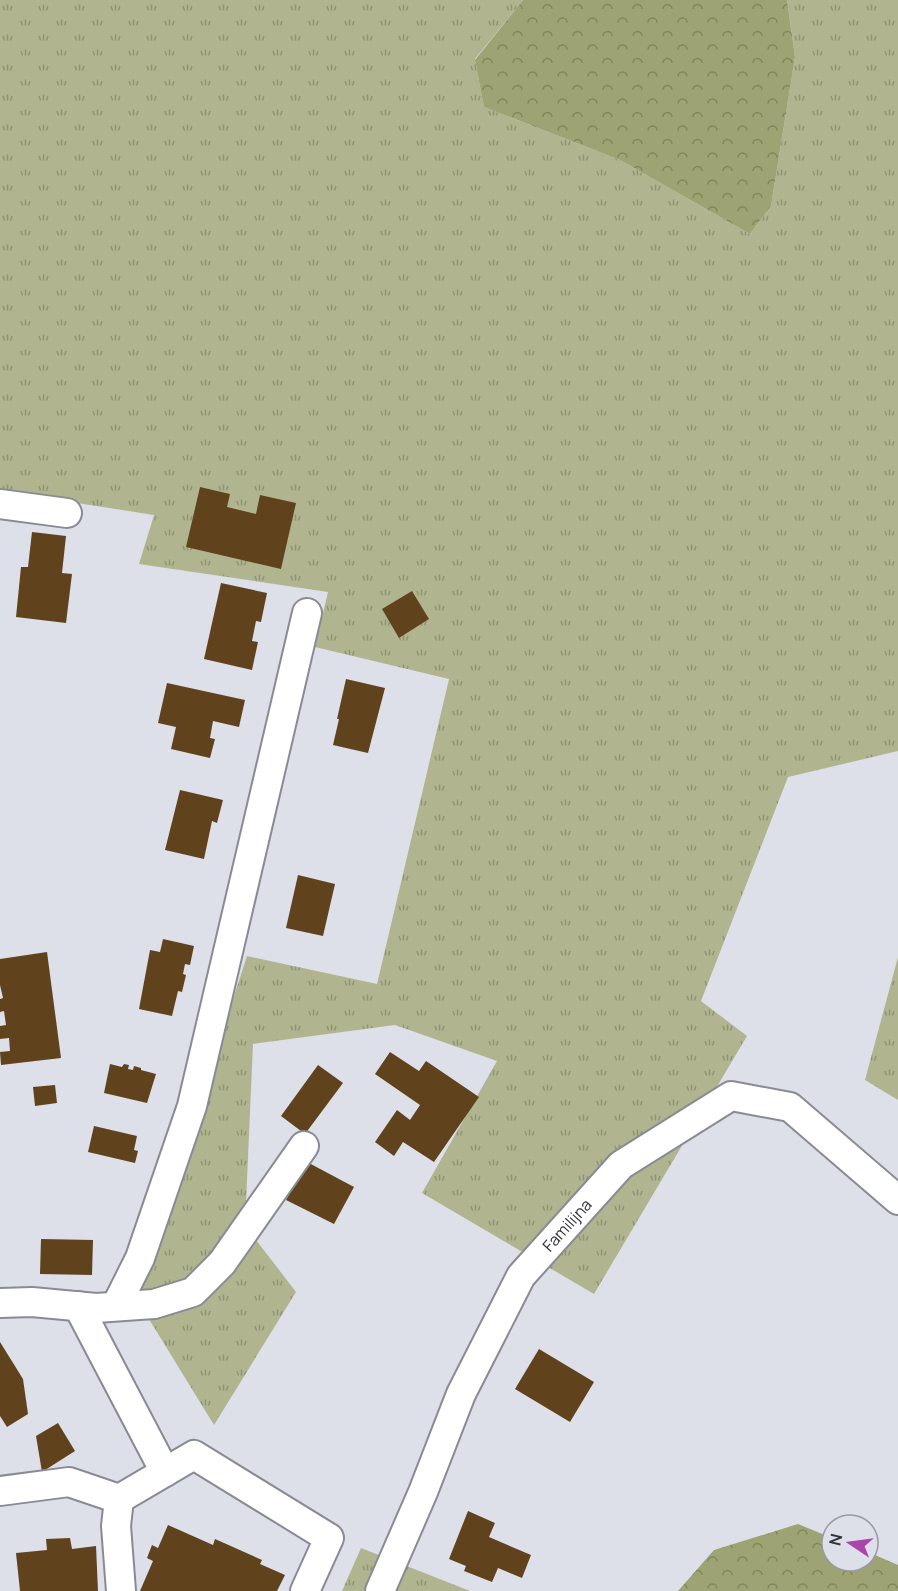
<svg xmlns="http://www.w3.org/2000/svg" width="898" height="1591" font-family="Manrope,sans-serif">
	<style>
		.grass { fill: url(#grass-tufts) }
		.forest { fill: url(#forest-crowns) }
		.building { fill: #60431c }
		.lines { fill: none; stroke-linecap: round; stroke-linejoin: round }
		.minor-casing { stroke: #898b94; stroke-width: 32 }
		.minor { stroke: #fff; stroke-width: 28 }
		.labels { text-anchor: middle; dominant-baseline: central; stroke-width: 6; stroke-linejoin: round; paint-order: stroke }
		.street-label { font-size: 16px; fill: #323337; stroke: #dddfe9 }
	</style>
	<defs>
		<pattern id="grass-tufts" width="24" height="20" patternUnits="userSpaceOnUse" patternTransform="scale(1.5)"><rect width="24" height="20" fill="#b0b590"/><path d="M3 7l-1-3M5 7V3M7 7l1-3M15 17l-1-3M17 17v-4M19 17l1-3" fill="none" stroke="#909476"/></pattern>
		<pattern id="forest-crowns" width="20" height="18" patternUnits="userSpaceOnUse" patternTransform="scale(1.5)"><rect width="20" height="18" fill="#9da372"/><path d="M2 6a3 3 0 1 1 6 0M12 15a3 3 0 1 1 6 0" fill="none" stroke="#81855e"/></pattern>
	</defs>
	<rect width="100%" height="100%" fill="#dddfe9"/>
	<!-- grass -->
	<g class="grass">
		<path d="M 0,0 L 523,0 L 475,59 L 484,107 L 620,160 L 750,234 L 771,206 L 795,57 L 787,0 L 898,0 L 898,751 L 788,777 L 701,1001 L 747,1036 L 594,1294 L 422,1193 L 497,1061 L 395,1025 L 253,1044 L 246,1203 L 256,1240 L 296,1292 L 214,1425 L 136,1298 L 247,956 L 377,984 L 449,679 L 315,647 L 328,592 L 139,564 L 154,515 L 0,491 Z"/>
		<path d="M 898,957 L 898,1100 L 865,1080 Z"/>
		<path d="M 361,1548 L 470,1591 L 342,1591 Z"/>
	</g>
	<!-- forest -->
	<g class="forest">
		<path d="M 523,0 L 787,0 L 795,57 L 771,206 L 750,234 L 620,160 L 484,107 L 475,60 Z"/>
		<path d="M 798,1524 L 832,1538 L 832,1561 L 868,1561 L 868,1552 L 898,1565 L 898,1591 L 678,1591 L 714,1550 Z"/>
	</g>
	<!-- building -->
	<g class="building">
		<path d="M 200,487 L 230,494 L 227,507 L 256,514 L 260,495 L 296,503 L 281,569 L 186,547 Z"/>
		<path d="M 32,532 L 66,536 L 62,573 L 72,574 L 66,623 L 16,617 L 21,567 L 28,567 Z"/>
		<path d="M 221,583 L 267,593 L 261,622 L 256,621 L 252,641 L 258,642 L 252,670 L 204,659 Z"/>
		<path d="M 412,591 L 429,619 L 399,638 L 382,609 Z"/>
		<path d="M 346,679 L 385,688 L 368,753 L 333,745 L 339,719 L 337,719 Z"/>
		<path d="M 167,683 L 245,700 L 239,727 L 213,721 L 210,738 L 215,739 L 210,758 L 171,749 L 176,727 L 158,723 Z"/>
		<path d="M 180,790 L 223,800 L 217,823 L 212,821 L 204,859 L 165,850 Z"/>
		<path d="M 298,875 L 335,884 L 323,936 L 286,928 Z"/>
		<path d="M 163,939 L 194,946 L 190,965 L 185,964 L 183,974 L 186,975 L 182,992 L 178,991 L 172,1016 L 139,1009 L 150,950 L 160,952 Z"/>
		<path d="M 47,952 L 61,1058 L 1,1065 L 0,1052 L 10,1051 L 9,1038 L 0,1039 L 0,1026 L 6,1025 L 4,1011 L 0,1012 L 0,999 L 3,998 L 0,985 L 0,959 Z"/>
		<path d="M 390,1052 L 419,1071 L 426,1061 L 479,1097 L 434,1162 L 403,1142 L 394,1156 L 375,1142 L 397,1110 L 410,1120 L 420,1105 L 375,1074 Z"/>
		<path d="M 110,1064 L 122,1067 L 124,1064 L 129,1065 L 128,1069 L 133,1070 L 134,1066 L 141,1068 L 141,1070 L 156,1074 L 147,1103 L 104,1093 Z"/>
		<path d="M 318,1065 L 343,1083 L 305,1134 L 281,1116 Z"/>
		<path d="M 55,1085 L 57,1103 L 35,1106 L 33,1087 Z"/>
		<path d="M 94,1126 L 137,1136 L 134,1150 L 138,1151 L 135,1163 L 88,1152 Z"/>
		<path d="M 307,1162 L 354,1187 L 334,1224 L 286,1200 Z"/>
		<path d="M 41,1239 L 93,1240 L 92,1275 L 40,1274 Z"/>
		<path d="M 0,1342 L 23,1379 L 28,1414 L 7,1427 L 0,1416 Z"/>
		<path d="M 539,1349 L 594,1382 L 570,1422 L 515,1389 Z"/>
		<path d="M 58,1423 L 75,1451 L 42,1472 L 36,1436 Z"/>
		<path d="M 468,1511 L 495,1523 L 489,1537 L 531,1555 L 522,1578 L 498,1568 L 492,1582 L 464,1571 L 466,1566 L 449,1559 Z"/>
		<path d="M 168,1525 L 213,1545 L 215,1539 L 262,1560 L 260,1564 L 285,1575 L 277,1591 L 140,1591 L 153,1561 L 147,1558 L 152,1545 L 158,1548 Z"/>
		<path d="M 70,1538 L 72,1549 L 96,1546 L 98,1591 L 20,1591 L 16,1553 L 47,1550 L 46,1539 Z"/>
	</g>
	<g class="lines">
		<!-- minor casing -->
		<g class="minor-casing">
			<g id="minor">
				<path d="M 0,504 L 67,513"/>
				<path d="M 0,1303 L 32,1302 L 96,1308 L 154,1304 L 193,1292 L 222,1263 L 304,1146"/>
				<path d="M 78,1306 L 165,1472"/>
				<path d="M 116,1306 L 140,1258 L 192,1106 L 307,613"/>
				<path d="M 0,1491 L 69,1482 L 119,1499"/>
				<path d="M 121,1591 L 116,1526 L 119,1499 L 194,1455 L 329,1538 L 305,1591"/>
				<path id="s1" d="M 380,1591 L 423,1492 L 461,1394 L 521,1276 L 621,1165 L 731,1096 L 790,1107 L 898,1200"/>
			</g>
		</g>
		<!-- minor -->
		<use href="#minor" class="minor"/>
	</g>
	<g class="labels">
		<!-- street labels -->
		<g class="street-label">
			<text stroke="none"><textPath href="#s1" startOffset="414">Familijna</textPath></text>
		</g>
	</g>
	<!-- north arrow -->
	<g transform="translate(850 1543) rotate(283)"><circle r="28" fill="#dddfe9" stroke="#999aa2" stroke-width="1.5"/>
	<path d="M0-4.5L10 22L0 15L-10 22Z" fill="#ac45a9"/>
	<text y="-9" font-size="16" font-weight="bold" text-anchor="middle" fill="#323337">N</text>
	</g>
</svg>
